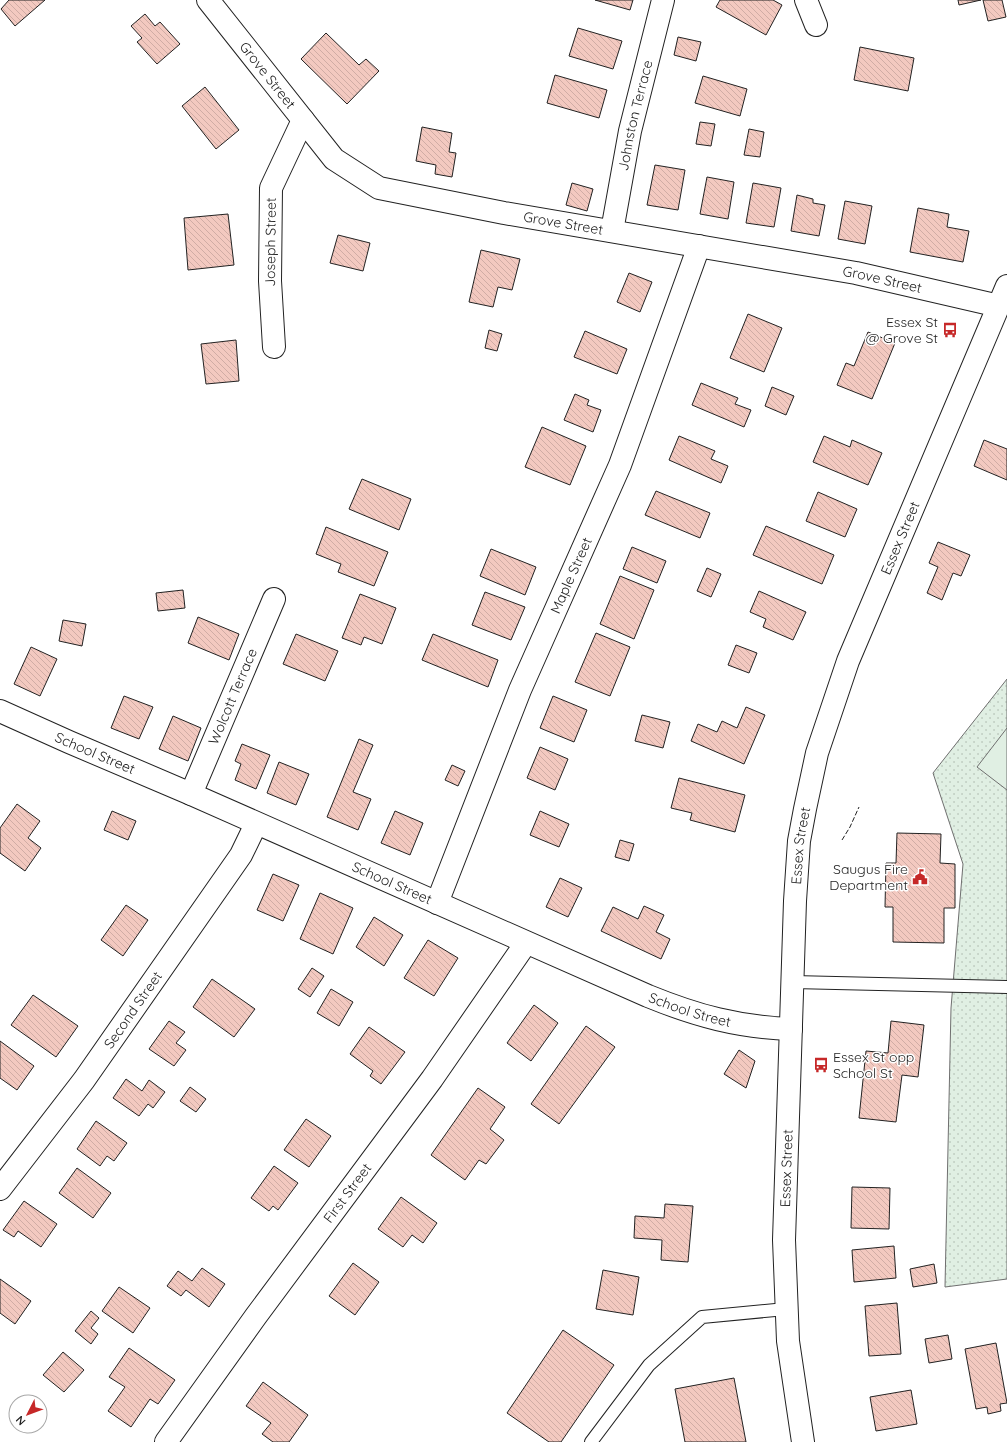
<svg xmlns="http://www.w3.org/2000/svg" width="1007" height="1442" font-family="Quicksand,sans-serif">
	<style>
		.grass { fill: url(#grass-dots); stroke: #6f6f6f }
		.garden { fill: #e0efe3; stroke: #6f6f6f }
		.building { fill: url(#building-back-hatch); stroke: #222 }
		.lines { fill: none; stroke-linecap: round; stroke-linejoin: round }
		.service-casing { stroke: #222; stroke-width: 14 }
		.minor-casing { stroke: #222; stroke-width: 24 }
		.secondary-casing { stroke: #222; stroke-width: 24 }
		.service { stroke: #fff; stroke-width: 12 }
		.minor { stroke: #fff; stroke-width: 22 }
		.secondary { stroke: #fff; stroke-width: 22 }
		.fence { stroke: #222; stroke-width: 1; stroke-dasharray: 5 2; stroke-linecap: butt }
		.labels { text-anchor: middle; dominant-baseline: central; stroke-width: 3; stroke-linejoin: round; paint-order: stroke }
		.street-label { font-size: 14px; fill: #222; stroke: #fff }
		.poi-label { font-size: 14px; fill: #222; stroke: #fff; text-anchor: end }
	</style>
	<defs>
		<pattern id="grass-dots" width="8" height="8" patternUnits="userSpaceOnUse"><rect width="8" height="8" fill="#e0efe3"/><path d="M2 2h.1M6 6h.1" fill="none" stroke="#c0cdc2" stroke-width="1.8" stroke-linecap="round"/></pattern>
		<pattern id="building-back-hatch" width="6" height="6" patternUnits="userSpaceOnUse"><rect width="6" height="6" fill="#f3c9c0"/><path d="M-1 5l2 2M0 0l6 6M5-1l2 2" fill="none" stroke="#d0aca5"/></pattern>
	</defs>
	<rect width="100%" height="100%" fill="#fff"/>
	<!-- grass -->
	<path class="grass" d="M 1007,679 L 1007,1279 L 945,1287 L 951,1008 L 963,864 L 933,773 Z"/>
	<!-- garden -->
	<path class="garden" d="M 1007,728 L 1007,790 L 977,767 Z"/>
	<!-- building -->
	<g class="building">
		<path d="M 9,0 L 45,0 L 15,26 L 1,9 Z"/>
		<path d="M 595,0 L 633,0 L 630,10 Z"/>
		<path d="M 720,0 L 773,0 L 782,5 L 766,35 L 716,7 Z"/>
		<path d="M 958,0 L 981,0 L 959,5 Z"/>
		<path d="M 983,0 L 1002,0 L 1006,17 L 988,21 Z"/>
		<path d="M 145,14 L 155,26 L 160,22 L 180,44 L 157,64 L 137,42 L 142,38 L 131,26 Z"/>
		<path d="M 578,28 L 622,41 L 613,69 L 569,56 Z"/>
		<path d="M 326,33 L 359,65 L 366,59 L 379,71 L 347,104 L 301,59 Z"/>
		<path d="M 678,37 L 701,42 L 696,61 L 674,55 Z"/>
		<path d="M 860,47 L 914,58 L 908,91 L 854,80 Z"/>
		<path d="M 555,75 L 607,90 L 599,118 L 547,103 Z"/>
		<path d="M 703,76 L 747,89 L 740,116 L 695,103 Z"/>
		<path d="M 205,87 L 239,130 L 216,149 L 182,106 Z"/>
		<path d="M 700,122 L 715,124 L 711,146 L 696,144 Z"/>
		<path d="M 422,127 L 452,133 L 449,152 L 456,153 L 452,177 L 435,174 L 436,165 L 416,161 Z"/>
		<path d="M 749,129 L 764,132 L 760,157 L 744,155 Z"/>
		<path d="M 655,165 L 685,170 L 678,210 L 647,205 Z"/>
		<path d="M 707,177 L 734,182 L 728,219 L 700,214 Z"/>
		<path d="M 572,183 L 593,189 L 587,211 L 566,205 Z"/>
		<path d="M 753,183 L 781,188 L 774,227 L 746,223 Z"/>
		<path d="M 797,195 L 813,199 L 813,203 L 825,205 L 819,236 L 791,231 Z"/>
		<path d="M 845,201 L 872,206 L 865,244 L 838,239 Z"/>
		<path d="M 918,208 L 949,214 L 947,227 L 969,231 L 963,262 L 910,252 Z"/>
		<path d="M 228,214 L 234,265 L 188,270 L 184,218 Z"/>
		<path d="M 338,235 L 370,243 L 363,271 L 330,263 Z"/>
		<path d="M 481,250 L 520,259 L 512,290 L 498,287 L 493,307 L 469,302 Z"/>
		<path d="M 629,273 L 652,282 L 640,312 L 617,302 Z"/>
		<path d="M 748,314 L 782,328 L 764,372 L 730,358 Z"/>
		<path d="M 489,330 L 502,334 L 497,351 L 485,348 Z"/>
		<path d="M 585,331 L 627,349 L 617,374 L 574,357 Z"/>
		<path d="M 868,332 L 895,343 L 872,399 L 837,385 L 846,363 L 854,366 Z"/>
		<path d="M 236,340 L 239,381 L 206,384 L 201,344 Z"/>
		<path d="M 701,383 L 738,398 L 735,404 L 751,410 L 744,427 L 692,405 Z"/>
		<path d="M 772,387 L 794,396 L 786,415 L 765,406 Z"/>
		<path d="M 575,394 L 589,400 L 587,405 L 601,410 L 593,432 L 564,420 Z"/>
		<path d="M 542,427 L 586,446 L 570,485 L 525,467 Z"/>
		<path d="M 679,436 L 715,451 L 711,459 L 728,466 L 721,483 L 669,460 Z"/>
		<path d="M 824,436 L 850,447 L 852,440 L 882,453 L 868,485 L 813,462 Z"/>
		<path d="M 984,440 L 1007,449 L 1007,480 L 974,466 Z"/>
		<path d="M 362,479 L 411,499 L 399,530 L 349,509 Z"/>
		<path d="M 656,491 L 710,513 L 700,538 L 645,515 Z"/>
		<path d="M 818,492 L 857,509 L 845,537 L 806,521 Z"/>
		<path d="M 766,526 L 834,555 L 822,584 L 753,555 Z"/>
		<path d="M 326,527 L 388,552 L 374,586 L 338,572 L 341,564 L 316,554 Z"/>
		<path d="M 938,542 L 970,555 L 961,576 L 953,573 L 942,600 L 927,593 L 938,567 L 929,563 Z"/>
		<path d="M 632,547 L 666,561 L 657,583 L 623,569 Z"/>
		<path d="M 491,549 L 536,567 L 525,595 L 480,576 Z"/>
		<path d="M 707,568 L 721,574 L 711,597 L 697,591 Z"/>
		<path d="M 620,576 L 654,590 L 634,639 L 600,624 Z"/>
		<path d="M 183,590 L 185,608 L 158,611 L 156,593 Z"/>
		<path d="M 759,591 L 806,612 L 793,640 L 763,627 L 766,619 L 750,612 Z"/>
		<path d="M 485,592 L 525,607 L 511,640 L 472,625 Z"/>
		<path d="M 360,594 L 396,608 L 382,644 L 364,637 L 361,645 L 342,638 Z"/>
		<path d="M 198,617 L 239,634 L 229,660 L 188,643 Z"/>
		<path d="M 63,620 L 86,624 L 82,646 L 59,641 Z"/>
		<path d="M 596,633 L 630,647 L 610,696 L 575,682 Z"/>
		<path d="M 296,634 L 338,651 L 325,681 L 283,664 Z"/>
		<path d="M 433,634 L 498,660 L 488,687 L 422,660 Z"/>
		<path d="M 736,645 L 757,653 L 749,673 L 728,665 Z"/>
		<path d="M 31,647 L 57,659 L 40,696 L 14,684 Z"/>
		<path d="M 124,696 L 153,707 L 139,739 L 111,728 Z"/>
		<path d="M 553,696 L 587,710 L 574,742 L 540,728 Z"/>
		<path d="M 746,707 L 765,715 L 744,764 L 691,741 L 698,724 L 717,732 L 722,721 L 737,728 Z"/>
		<path d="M 642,715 L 670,722 L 663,748 L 635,741 Z"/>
		<path d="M 173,716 L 201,728 L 188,761 L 159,749 Z"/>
		<path d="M 359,739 L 373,745 L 353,792 L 371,799 L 358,830 L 327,817 Z"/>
		<path d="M 242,744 L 270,755 L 256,789 L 235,780 L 241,764 L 235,761 Z"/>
		<path d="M 540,747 L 568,759 L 555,790 L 527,778 Z"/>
		<path d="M 279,762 L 309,774 L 296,805 L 267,793 Z"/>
		<path d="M 452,765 L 465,771 L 458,786 L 445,780 Z"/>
		<path d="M 679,778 L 745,795 L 735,832 L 690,820 L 692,813 L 671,808 Z"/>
		<path d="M 17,804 L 40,821 L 28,838 L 41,848 L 25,871 L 0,853 L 0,828 Z"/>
		<path d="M 112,811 L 136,821 L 128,840 L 104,830 Z"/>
		<path d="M 395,811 L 423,823 L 410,855 L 381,843 Z"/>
		<path d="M 540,811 L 569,824 L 559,847 L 530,835 Z"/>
		<path d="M 897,833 L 941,834 L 940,863 L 955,864 L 955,908 L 944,908 L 944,943 L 893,942 L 893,907 L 885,907 L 886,863 L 896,863 Z"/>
		<path d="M 620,840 L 634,844 L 629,861 L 615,857 Z"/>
		<path d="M 273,874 L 299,885 L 283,921 L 257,910 Z"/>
		<path d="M 560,878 L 582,888 L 568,917 L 546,907 Z"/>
		<path d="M 320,893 L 353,908 L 333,954 L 300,939 Z"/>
		<path d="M 126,905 L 148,920 L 123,956 L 101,940 Z"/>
		<path d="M 644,906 L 664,915 L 656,932 L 670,939 L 661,959 L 601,931 L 613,907 L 638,919 Z"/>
		<path d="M 374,917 L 403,935 L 384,966 L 356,947 Z"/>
		<path d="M 428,940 L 458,958 L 434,996 L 404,978 Z"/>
		<path d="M 312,968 L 324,976 L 310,997 L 298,989 Z"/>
		<path d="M 212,979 L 255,1009 L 234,1037 L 193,1007 Z"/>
		<path d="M 331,989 L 353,1002 L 339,1026 L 317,1013 Z"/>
		<path d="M 33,995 L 78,1026 L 56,1057 L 11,1025 Z"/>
		<path d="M 534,1005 L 558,1023 L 531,1061 L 507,1043 Z"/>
		<path d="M 169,1021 L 185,1032 L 176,1043 L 186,1050 L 174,1066 L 149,1049 Z"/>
		<path d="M 891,1021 L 924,1025 L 918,1077 L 902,1075 L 896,1122 L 859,1118 L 866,1051 L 888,1053 Z"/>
		<path d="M 586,1026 L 615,1047 L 559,1124 L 531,1104 Z"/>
		<path d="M 369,1027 L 405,1052 L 381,1084 L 370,1076 L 373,1071 L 350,1054 Z"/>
		<path d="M 0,1041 L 34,1066 L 17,1090 L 0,1078 Z"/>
		<path d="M 739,1050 L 755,1061 L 746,1088 L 724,1074 Z"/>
		<path d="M 126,1079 L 142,1091 L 149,1080 L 165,1092 L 153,1108 L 148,1104 L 139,1116 L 113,1098 Z"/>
		<path d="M 190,1087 L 206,1099 L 196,1112 L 180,1101 Z"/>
		<path d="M 478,1088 L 505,1107 L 490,1129 L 504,1140 L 486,1164 L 479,1160 L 465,1180 L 431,1155 Z"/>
		<path d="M 306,1119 L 331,1136 L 309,1167 L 284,1150 Z"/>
		<path d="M 96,1121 L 127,1143 L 114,1161 L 107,1156 L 100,1166 L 77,1149 Z"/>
		<path d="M 274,1166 L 298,1183 L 278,1210 L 273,1206 L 269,1211 L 251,1198 Z"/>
		<path d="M 77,1168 L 111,1193 L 93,1218 L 59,1193 Z"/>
		<path d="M 852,1187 L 890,1188 L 889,1229 L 851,1228 Z"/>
		<path d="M 401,1197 L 437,1223 L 423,1243 L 412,1235 L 403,1247 L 378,1229 Z"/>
		<path d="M 24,1201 L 57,1224 L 41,1247 L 18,1231 L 14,1237 L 3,1230 Z"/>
		<path d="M 665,1204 L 693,1206 L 688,1262 L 661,1260 L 662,1240 L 634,1238 L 635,1216 L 664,1218 Z"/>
		<path d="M 894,1246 L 896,1278 L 854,1282 L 852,1250 Z"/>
		<path d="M 353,1263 L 379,1282 L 355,1315 L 329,1296 Z"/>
		<path d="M 934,1264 L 937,1283 L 913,1287 L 910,1269 Z"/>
		<path d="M 202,1268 L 225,1284 L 209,1307 L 186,1290 L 181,1296 L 167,1286 L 178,1271 L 192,1281 Z"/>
		<path d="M 603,1270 L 639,1277 L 633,1315 L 596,1309 Z"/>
		<path d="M 0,1279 L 31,1301 L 15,1324 L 0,1313 Z"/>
		<path d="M 119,1287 L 150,1308 L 133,1333 L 102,1311 Z"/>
		<path d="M 897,1303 L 901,1354 L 869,1356 L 865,1306 Z"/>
		<path d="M 91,1311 L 99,1318 L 91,1328 L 98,1334 L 91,1344 L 75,1331 Z"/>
		<path d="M 563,1330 L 614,1365 L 561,1442 L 549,1442 L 507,1413 Z"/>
		<path d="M 948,1335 L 952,1359 L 929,1363 L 925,1339 Z"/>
		<path d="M 996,1343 L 1007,1403 L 1000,1404 L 1001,1411 L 988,1414 L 987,1407 L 976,1409 L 965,1349 Z"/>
		<path d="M 129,1348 L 175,1380 L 158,1404 L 150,1399 L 131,1427 L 108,1411 L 125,1387 L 109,1377 Z"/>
		<path d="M 63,1352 L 84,1370 L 64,1392 L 43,1375 Z"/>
		<path d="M 734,1378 L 746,1442 L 685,1442 L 675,1389 Z"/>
		<path d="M 263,1382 L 308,1415 L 289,1442 L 273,1442 L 262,1434 L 271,1423 L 246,1406 Z"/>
		<path d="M 911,1390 L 917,1424 L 876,1431 L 870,1397 Z"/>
	</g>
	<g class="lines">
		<!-- service casing -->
		<g class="service-casing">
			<g id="service">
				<path d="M 793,982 L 1007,987"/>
				<path d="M 591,1442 L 649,1365 L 702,1317 L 786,1309"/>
			</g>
		</g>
		<!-- minor casing -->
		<g class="minor-casing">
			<g id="minor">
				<path id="s1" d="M 208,0 L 334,159 L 379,188 L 504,213 L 856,273 L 999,306"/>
				<path d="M 806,0 L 816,25"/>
				<path id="s2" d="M 612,231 L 630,131 L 663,0"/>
				<path id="s3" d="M 274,347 L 270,281 L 271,188 L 303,120"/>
				<path id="s4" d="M 0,711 L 69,742 L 191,794 L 648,996 C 697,1016 738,1027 791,1029"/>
				<path id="s5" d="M 191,794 L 274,599"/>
				<path id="s6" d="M 437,903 L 520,690 L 620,465 L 699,246"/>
				<path id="s7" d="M 0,1189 L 84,1080 L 241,855 L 256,824"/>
				<path id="s8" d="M 166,1442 L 256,1316 L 432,1079 L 526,943"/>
			</g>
		</g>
		<!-- secondary casing -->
		<g class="secondary-casing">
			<g id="secondary">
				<path id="s9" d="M 803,1442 L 788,1341 L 784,1240 L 795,901 L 799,841 L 805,809 L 817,753 L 848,661 L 1007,286"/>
			</g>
		</g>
		<!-- service -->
		<use href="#service" class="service"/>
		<!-- minor -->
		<use href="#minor" class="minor"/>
		<!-- secondary -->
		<use href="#secondary" class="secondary"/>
		<!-- fence -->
		<path class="fence" d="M 842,840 L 850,827 L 859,807"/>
	</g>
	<!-- icons -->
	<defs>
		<g id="bus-bare" transform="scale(1.2)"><path d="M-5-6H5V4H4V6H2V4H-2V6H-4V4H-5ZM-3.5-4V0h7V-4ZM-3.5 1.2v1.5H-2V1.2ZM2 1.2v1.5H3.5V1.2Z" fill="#c62828" stroke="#fff" stroke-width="2.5" paint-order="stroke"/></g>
		<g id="civic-bare" transform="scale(1.2)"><path d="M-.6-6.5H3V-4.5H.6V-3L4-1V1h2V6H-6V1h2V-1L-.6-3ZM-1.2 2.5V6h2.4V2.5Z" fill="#c62828" stroke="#fff" stroke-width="2.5" paint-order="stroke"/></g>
	</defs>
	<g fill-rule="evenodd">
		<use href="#bus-bare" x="950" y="330"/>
		<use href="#civic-bare" x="920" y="877"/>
		<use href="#bus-bare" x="821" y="1065"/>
	</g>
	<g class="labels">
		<!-- street labels -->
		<g class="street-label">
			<text stroke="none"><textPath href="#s1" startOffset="96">Grove Street</textPath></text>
			<text stroke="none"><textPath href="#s2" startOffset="118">Johnston Terrace</textPath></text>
			<text stroke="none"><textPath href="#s1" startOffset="444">Grove Street</textPath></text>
			<text stroke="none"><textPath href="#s3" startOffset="105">Joseph Street</textPath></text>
			<text stroke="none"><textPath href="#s1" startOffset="768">Grove Street</textPath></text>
			<text stroke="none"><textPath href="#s9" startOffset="923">Essex Street</textPath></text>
			<text stroke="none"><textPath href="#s6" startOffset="354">Maple Street</textPath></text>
			<text stroke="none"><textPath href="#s5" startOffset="106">Wolcott Terrace</textPath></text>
			<text stroke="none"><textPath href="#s4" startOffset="104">School Street</textPath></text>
			<text stroke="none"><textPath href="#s9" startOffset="598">Essex Street</textPath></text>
			<text stroke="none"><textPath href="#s4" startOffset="428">School Street</textPath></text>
			<text stroke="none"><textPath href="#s4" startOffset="752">School Street</textPath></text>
			<text stroke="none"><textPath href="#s7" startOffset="223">Second Street</textPath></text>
			<text stroke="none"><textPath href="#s9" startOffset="275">Essex Street</textPath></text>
			<text stroke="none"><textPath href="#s8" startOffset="308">First Street</textPath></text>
		</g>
		<!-- poi labels -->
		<g class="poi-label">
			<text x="938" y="322">Essex St<tspan x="938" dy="16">@ Grove St</tspan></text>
			<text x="908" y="869">Saugus Fire<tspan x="908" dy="16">Department</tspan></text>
			<text x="833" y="1057" text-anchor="start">Essex St opp<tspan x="833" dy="16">School St</tspan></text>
		</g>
	</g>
	<!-- north arrow -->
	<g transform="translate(28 1414) rotate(228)"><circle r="19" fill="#ffffff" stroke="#a7a7a7"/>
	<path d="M0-3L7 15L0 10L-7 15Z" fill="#c62828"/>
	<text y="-6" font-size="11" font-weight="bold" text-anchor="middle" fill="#222222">N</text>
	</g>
</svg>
